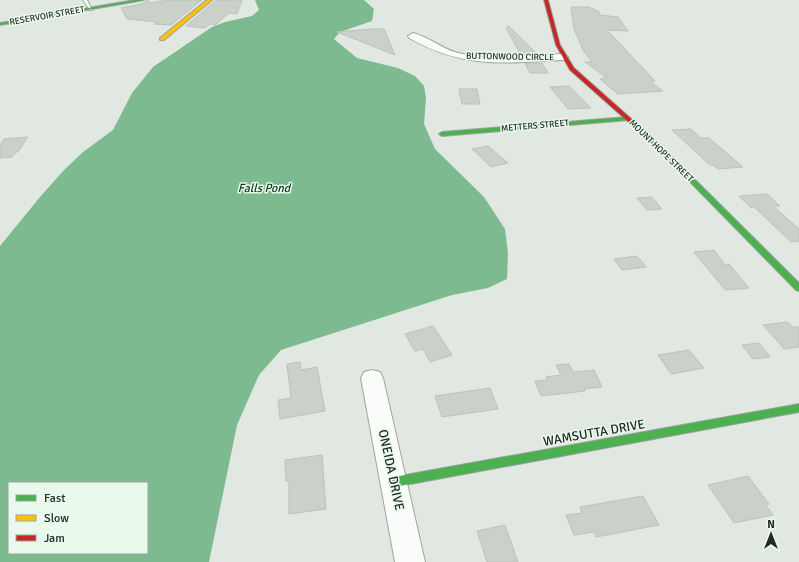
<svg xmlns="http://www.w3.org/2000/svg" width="799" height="562" font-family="Signika,sans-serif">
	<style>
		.water { fill: #7dba90; fill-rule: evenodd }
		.building { fill: #cad1cb; stroke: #bcc2bd }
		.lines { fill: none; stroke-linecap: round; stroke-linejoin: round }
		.lane-casing { stroke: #9fa4a0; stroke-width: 2 }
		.street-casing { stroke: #9fa4a0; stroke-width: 2 }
		.fast-casing { stroke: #9fa4a0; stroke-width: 2 }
		.slow-casing { stroke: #9fa4a0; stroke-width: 2 }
		.jam-casing { stroke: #9fa4a0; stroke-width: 2 }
		.lane { fill: #fafcfa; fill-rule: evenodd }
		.street { fill: #fafcfa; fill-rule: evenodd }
		.fast { fill: #4caf50; fill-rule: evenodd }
		.slow { fill: #ffc107; fill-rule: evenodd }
		.jam { fill: #c62828; fill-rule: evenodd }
		.labels { text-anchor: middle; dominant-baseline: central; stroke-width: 3; stroke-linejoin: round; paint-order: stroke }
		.far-street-label { font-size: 9px; fill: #232925; stroke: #e9f9ec }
		.water-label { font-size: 12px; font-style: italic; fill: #10341c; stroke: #e9f9ec }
		.near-street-label { font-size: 13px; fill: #232925; stroke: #e9f9ec }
	</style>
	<rect width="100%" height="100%" fill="#e0e8e1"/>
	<!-- water -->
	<path class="water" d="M 255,0 L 364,0 L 374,9 L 372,21 L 340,32 L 334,39 L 357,58 L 398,68 L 415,76 L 424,86 L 426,98 L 424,124 L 435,149 L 484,197 L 505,229 L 508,254 L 507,279 L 488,288 L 452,295 L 281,350 L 259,375 L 237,425 L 209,562 L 0,562 L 0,246 L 40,197 L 64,170 L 83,152 L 113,130 L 132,93 L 153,67 L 212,27 L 225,22 L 252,16 L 259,10 ZM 9,483 L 147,483 L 147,553 L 9,553 Z"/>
	<!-- building -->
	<g class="building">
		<path d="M 148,0 L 150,3 L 168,0 L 202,0 L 171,25 L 154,24 L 158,22 L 127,19 L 121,8 L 142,4 Z"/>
		<path d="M 216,0 L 242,0 L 237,14 L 229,13 L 215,25 L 210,24 L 205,28 L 186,26 Z"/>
		<path d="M 571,7 L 588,7 L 598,11 L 600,15 L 618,17 L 628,31 L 607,30 L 655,81 L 651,82 L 663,91 L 618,94 L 600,79 L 607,78 L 585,62 L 592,62 L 583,50 L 574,29 Z"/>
		<path d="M 509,26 L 537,54 L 521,55 L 506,28 Z"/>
		<path d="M 370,29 L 384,29 L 395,55 L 337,32 Z"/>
		<path d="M 525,63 L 542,63 L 548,73 L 530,73 Z"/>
		<path d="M 569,86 L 591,108 L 568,109 L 550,87 Z"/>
		<path d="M 459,89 L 477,89 L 480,104 L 462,104 Z"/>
		<path d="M 691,129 L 701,138 L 709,138 L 743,167 L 718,169 L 713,165 L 710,165 L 672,130 Z"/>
		<path d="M 28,137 L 18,152 L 16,152 L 12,157 L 0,158 L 0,145 L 4,139 Z"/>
		<path d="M 488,146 L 508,163 L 491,167 L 472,149 Z"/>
		<path d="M 767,194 L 780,206 L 773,206 L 799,229 L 799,241 L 791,242 L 754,207 L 751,208 L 739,196 Z"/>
		<path d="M 652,197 L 662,209 L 647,210 L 637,198 Z"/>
		<path d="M 714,250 L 725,265 L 729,264 L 749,288 L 725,290 L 694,252 Z"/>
		<path d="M 637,256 L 646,267 L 622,270 L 614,259 Z"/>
		<path d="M 788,322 L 792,327 L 799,327 L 799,347 L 784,349 L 763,325 Z"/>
		<path d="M 433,326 L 452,355 L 430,362 L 423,349 L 415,351 L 405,334 Z"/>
		<path d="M 759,343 L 770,357 L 753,359 L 742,345 Z"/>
		<path d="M 689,350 L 704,368 L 671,374 L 658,355 Z"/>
		<path d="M 300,362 L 301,370 L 317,367 L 325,411 L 280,419 L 278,400 L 291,398 L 287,364 Z"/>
		<path d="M 569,364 L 573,372 L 594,370 L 602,387 L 584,389 L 585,391 L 541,396 L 535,381 L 547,380 L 546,377 L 561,375 L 556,365 Z"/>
		<path d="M 490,388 L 498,409 L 442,417 L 435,396 Z"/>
		<path d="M 322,455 L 326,509 L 289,514 L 289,481 L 286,481 L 285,460 Z"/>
		<path d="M 748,476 L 769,504 L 766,505 L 773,515 L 734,523 L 708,485 Z"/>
		<path d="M 643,496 L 659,525 L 596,537 L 594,532 L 574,535 L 566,515 L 582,513 L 580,507 Z"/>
		<path d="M 505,525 L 518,562 L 487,562 L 477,531 Z"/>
	</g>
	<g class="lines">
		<!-- lane casing -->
		<g class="lane-casing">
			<path id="lane" d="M 83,0 L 87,0 L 92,10 L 90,10 Z"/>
		</g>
		<!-- street casing -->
		<g class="street-casing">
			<g id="street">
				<path d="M 413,33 C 429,37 442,49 458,53 C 491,61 529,55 563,54 L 568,57 L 563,60 C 503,63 464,69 409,38 L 408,36 Z"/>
				<path d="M 372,370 L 380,372 L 383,378 L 425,562 L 395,562 L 361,378 L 364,372 Z"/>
			</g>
		</g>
		<!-- fast casing -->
		<g class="fast-casing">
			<g id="fast">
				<path d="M 135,0 L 144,0 L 0,25 L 0,23 Z"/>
				<path d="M 627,117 L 630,119 L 629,120 L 442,136 L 439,134 L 442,132 Z"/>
				<path d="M 652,138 L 654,139 L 799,283 L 799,291 L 796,290 L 650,141 L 649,140 Z"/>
				<path d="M 799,404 L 799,412 L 394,487 L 390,486 L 388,482 L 390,478 L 394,477 Z"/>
			</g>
		</g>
		<!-- slow casing -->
		<g class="slow-casing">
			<path id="slow" d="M 207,0 L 212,0 L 164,40 L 160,40 L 160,38 Z"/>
		</g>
		<!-- jam casing -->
		<g class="jam-casing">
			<path id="jam" d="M 544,0 L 548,0 L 560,45 L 574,68 L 654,139 L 654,141 L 650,141 L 570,70 L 556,45 Z"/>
		</g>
		<!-- lane -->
		<use href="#lane" class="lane"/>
		<!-- street -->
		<use href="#street" class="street"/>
		<!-- fast -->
		<use href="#fast" class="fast"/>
		<!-- slow -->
		<use href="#slow" class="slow"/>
		<!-- jam -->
		<use href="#jam" class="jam"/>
	</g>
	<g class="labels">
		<!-- far-street labels -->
		<g class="far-street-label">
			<text transform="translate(47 16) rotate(-10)">RESERVOIR STREET</text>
			<text transform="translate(510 57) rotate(1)">BUTTONWOOD CIRCLE</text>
			<text transform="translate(535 126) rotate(-5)">METTERS STREET</text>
			<text transform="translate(661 151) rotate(44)">MOUNT HOPE STREET</text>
		</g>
		<!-- water labels -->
		<g class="water-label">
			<text x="264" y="188">Falls Pond</text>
		</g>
		<!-- near-street labels -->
		<g class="near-street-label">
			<text transform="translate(594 433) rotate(-10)">WAMSUTTA DRIVE</text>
			<text transform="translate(391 470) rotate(78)">ONEIDA DRIVE</text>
		</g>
	</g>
	<!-- legend -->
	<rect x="8" y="482" width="140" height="72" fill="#e9f9ec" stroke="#9aa69c"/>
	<rect x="16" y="495" width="20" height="6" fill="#4caf50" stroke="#9aa69c"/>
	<text x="44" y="502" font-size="12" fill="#232925">Fast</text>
	<rect x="16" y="515" width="20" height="6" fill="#ffc107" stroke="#9aa69c"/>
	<text x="44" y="522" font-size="12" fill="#232925">Slow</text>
	<rect x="16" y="535" width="20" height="6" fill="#c62828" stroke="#9aa69c"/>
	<text x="44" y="542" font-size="12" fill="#232925">Jam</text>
	<!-- north arrow -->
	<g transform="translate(771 534)" stroke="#e9f9ec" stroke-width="3" paint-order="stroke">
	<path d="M0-3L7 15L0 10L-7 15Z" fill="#232925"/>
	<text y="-6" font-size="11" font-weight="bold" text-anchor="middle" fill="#232925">N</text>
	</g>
</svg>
